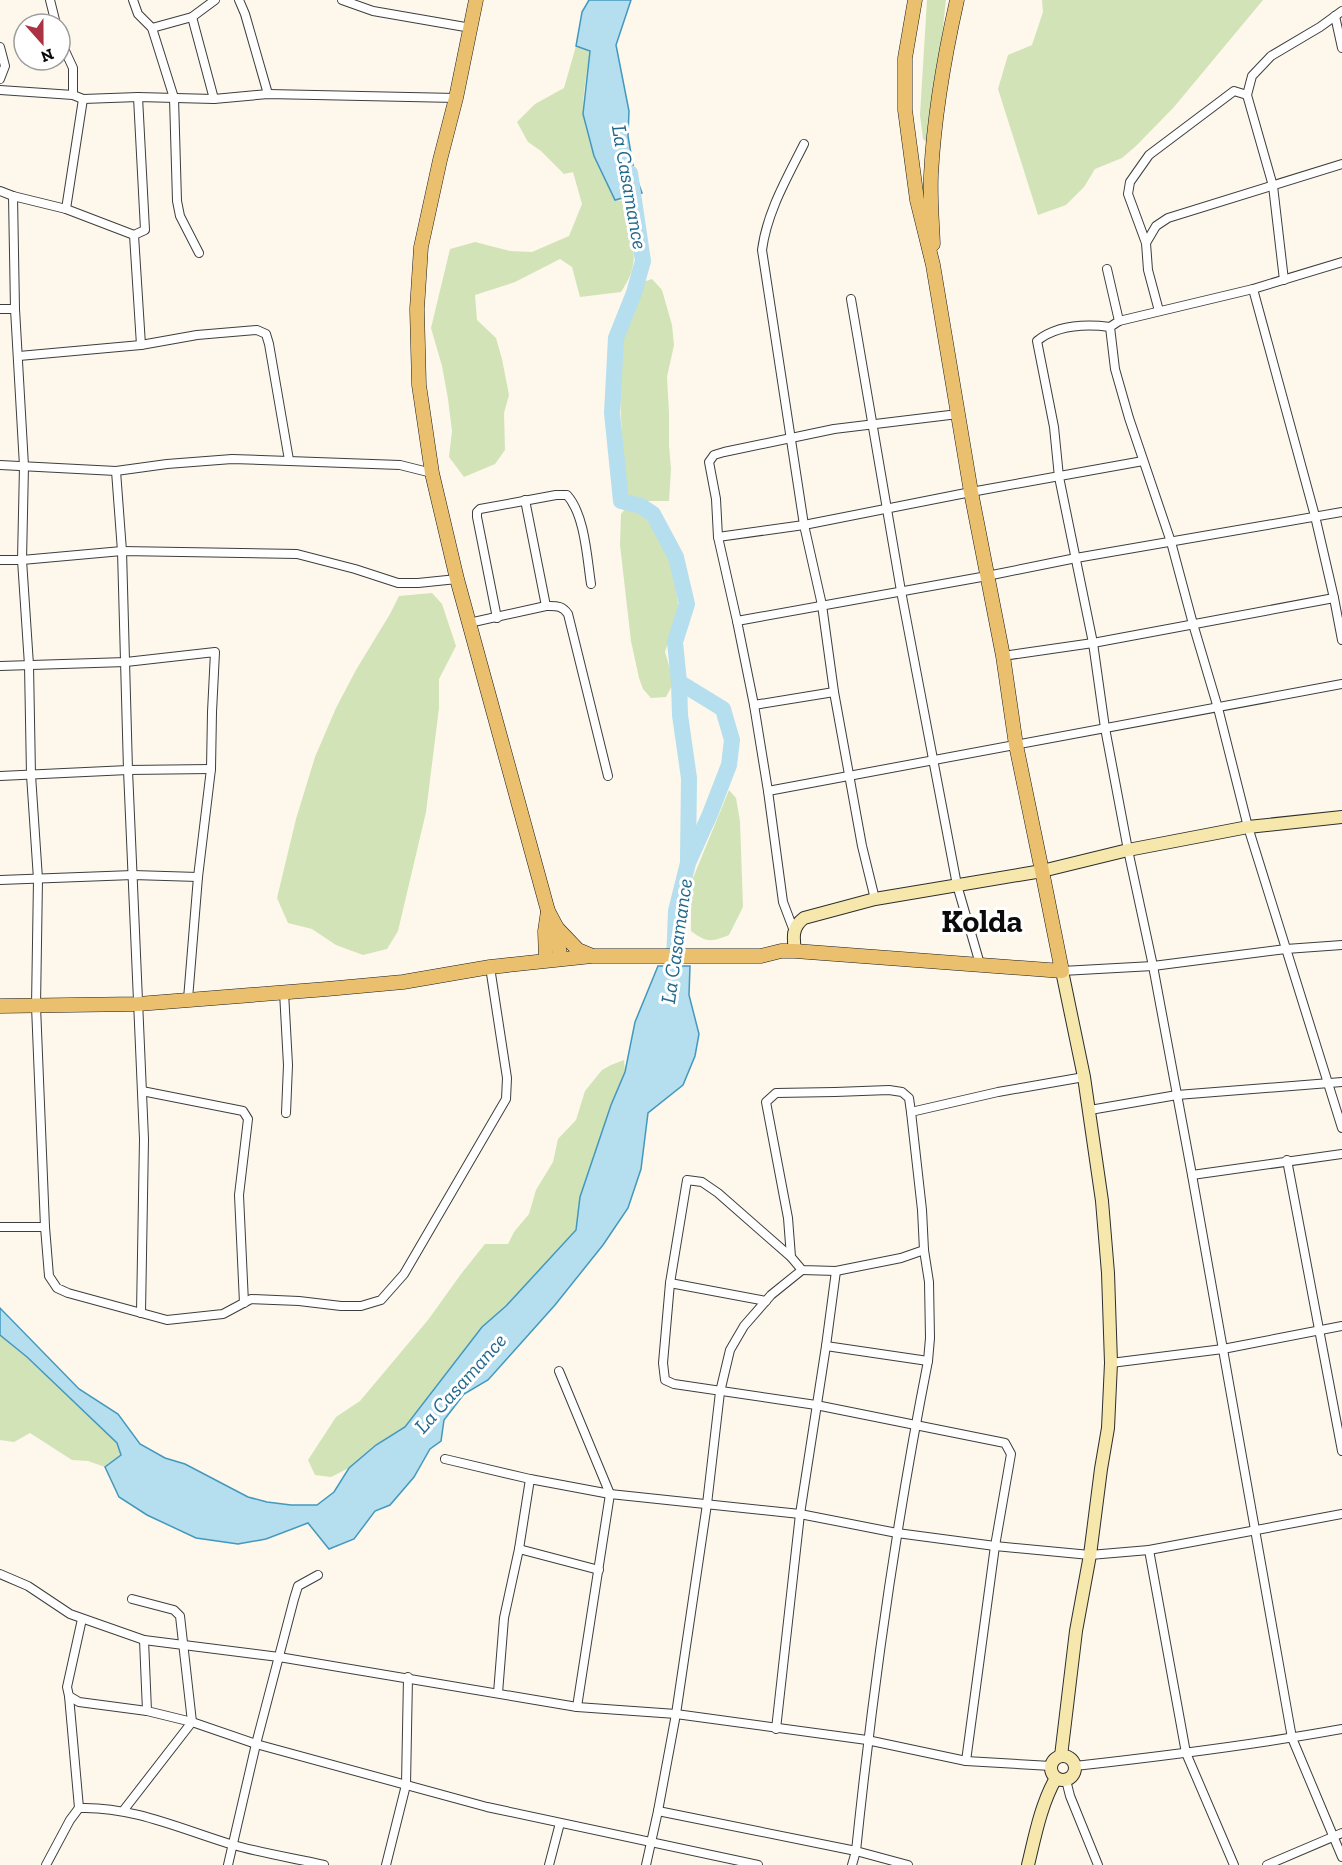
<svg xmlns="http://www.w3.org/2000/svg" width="1342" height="1865" font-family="'Zilla Slab',serif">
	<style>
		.green { fill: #d2e3b8 }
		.water { fill: #b5deef; stroke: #4398be; stroke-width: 1.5 }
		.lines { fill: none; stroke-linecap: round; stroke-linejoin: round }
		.river { stroke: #b5deef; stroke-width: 16 }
		.minor-casing { stroke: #3e3e3e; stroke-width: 10 }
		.secondary-casing { stroke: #2d2d2d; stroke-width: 14 }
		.primary-casing { stroke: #1c1c1c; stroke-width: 15 }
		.minor { stroke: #fff; stroke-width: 8 }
		.secondary { stroke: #f6e7ac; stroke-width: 12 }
		.primary { stroke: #eac06e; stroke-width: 14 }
		.labels { text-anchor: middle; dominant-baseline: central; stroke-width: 6; stroke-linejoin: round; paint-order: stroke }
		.water-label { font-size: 21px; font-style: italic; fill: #22698e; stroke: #fff }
		.town-label { font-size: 32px; font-weight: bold; fill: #0b0b0b; stroke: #fff }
	</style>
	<rect width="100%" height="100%" fill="#fdf8eb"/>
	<!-- green -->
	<g class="green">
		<path d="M 927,0 L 946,0 L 930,146 L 923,139 L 920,115 Z"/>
		<path d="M 1042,0 L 1263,0 L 1174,107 L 1136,146 L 1122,158 L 1095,169 L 1084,187 L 1066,205 L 1038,215 L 998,89 L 1008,55 L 1032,45 L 1043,12 Z"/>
		<path d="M 576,46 L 590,50 C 588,67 581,101 584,116 C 588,146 602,173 615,200 L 626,201 C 630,215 636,251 633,265 C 632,274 626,284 621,292 L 580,297 L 572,267 L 560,259 L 515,282 L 475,295 L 477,320 L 496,338 L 502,359 L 509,395 L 504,413 L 505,450 L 495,464 L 464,477 L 449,457 L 452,431 L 448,399 L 442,366 L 431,328 L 450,249 L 475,242 L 510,251 L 532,252 L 569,236 L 582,204 L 573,172 L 564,174 L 541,151 L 528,142 L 517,122 L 535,104 L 564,88 Z"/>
		<path d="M 652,279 L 662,290 L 672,325 L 674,345 L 667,377 L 669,413 L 669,445 L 671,469 L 669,501 L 636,501 L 625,495 L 618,358 L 621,336 L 637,301 L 643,282 Z"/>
		<path d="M 630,503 L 642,512 L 671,556 L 679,609 L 665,652 L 674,682 L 666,697 L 651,698 L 643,689 L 639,678 L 631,641 L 620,545 L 621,514 Z"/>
		<path d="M 432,593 L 442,604 L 456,646 L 439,679 L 439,708 L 426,812 L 398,931 L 387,949 L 363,955 L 336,945 L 312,929 L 288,923 L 277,898 L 296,819 L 315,757 L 336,708 L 356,670 L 390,614 L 399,596 Z"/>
		<path d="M 729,790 L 736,798 L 740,821 L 743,907 L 729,935 C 711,942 707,943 691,931 L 691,883 Z"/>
		<path d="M 624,1060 L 625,1072 L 611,1105 L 580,1197 L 576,1230 L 506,1306 L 482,1327 L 405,1427 L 376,1445 L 349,1468 L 331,1477 L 315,1475 L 308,1460 L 336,1417 L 360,1401 L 428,1320 L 461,1274 L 485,1244 L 508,1244 L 514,1232 L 529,1214 L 536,1190 L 553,1162 L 558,1139 L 576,1120 L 585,1091 L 602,1070 L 611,1065 Z"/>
		<path d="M 0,1335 L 27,1357 L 117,1443 L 121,1455 L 105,1467 L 88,1461 L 72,1460 L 30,1433 L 14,1442 L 0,1440 Z"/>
	</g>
	<!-- water -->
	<g class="water">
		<path d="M 589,0 L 631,0 L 616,45 L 629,111 L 628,136 L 634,171 L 642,193 L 615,200 L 594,156 L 583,114 L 590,51 L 576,46 L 582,12 Z"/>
		<path d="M 658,966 L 690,966 L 689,995 L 699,1034 L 695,1056 L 683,1085 L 648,1113 L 641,1169 L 628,1208 L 603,1245 L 555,1305 L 488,1380 L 464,1394 L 444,1420 L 441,1441 L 430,1449 L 414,1477 L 390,1505 L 375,1511 L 354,1539 L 329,1549 L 308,1523 L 266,1539 L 238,1544 L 196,1538 L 147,1515 L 119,1497 L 105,1467 L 121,1455 L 117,1443 L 27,1357 L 0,1335 L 0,1308 L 79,1389 L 118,1414 L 140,1444 L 165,1458 L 185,1464 L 248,1497 L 267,1502 L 291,1505 L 317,1505 L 334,1492 L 349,1468 L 376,1445 L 405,1427 L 482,1327 L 506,1306 L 576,1230 L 580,1197 L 611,1105 L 625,1072 L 635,1022 Z"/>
	</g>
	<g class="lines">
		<!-- river -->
		<g class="river">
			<path d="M 630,173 L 643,261 L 634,293 L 616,338 L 612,413 L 621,501 L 641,506 L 653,514 L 676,557 L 687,604 L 675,642 L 679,682 L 723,709 L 732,740 L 729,765 L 710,814 L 688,863 L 676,911 L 673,988"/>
			<path d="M 679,682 L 680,715 L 689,778 L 688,859"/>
		</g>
		<!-- minor casing -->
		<g class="minor-casing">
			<g id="minor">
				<path d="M 50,0 L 56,24"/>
				<path d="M 133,0 L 138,14 L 152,28 L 174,98 L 177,201 L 180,216 L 199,253"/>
				<path d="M 239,0 L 245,14 L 268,94"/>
				<path d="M 342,0 L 373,11 L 471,28"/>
				<path d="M 1335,16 L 1342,48"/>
				<path d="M 192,17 L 214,99"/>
				<path d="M 152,28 L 192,17 L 215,0"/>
				<path d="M 60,40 L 73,68 L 73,95"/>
				<path d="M 0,47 L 5,66 L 0,79"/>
				<path d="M 0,90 L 73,95 L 83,99 L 138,97 L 214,99 L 268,94 L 456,98"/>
				<path d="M 804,144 C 787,178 767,212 762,250 L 804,525 L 822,605 L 834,692 L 862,846 L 875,899"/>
				<path d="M 0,191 L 13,196 L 66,209 L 134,235 L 145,230 L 138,97"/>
				<path d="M 13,196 L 15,309 L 24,466 L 22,560 L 29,665 L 31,775 L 38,879 L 36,1006 L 45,1227 L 49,1276 L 57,1288 L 68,1293 L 167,1320 L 223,1314 L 251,1299 L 299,1301 L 341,1306 L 361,1306 L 381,1300 L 404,1274 L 506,1099 L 507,1078 L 490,967"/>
				<path d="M 66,209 L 83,99"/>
				<path d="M 134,235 L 141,345"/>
				<path d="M 1146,243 L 1156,226 L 1168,218 L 1342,164"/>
				<path d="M 1107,269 L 1119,321 L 1110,327 L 1115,369 L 1129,418 L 1171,542 L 1193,624 L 1218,708 L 1248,827 L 1342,1128"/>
				<path d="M 1284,280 L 1273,186 L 1247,95 L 1252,76 L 1271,56 L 1320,27 L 1342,11"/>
				<path d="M 1253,289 L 1315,516 L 1334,598"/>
				<path d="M 851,299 L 901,591 L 957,885 L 980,964"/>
				<path d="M 0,309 L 15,309"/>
				<path d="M 1159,311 L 1148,270 L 1146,243 L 1128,194 L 1130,182 L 1149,155 L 1234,91 L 1247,95"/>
				<path d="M 1119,321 L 1253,289 L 1342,262"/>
				<path d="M 1110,327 C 1086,324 1057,325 1037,341 L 1054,427 L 1059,477 L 1093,643 L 1105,728 L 1128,850 L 1153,966 L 1192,1175 L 1292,1738 L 1342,1857"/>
				<path d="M 19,356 L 141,345 L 197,335 L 257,330 L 266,334 L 269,344 L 289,460"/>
				<path d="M 0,465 L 116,471 L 167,464 L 232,459 L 400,465 L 432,473"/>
				<path d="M 116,471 L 122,551 L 128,770 L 144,1139 L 141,1313"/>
				<path d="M 525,500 L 546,606"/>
				<path d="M 718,537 L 804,525 L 971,492 L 1143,461"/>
				<path d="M 0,560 L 22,560 L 122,551 L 297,554 L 355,569 L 398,583 L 418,583 L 457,579"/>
				<path d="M 497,618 L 477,517 L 477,512 L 480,509 L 556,495 L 567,495 C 585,515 587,558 591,584"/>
				<path d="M 737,621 L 987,576 L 1076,558 L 1342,512"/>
				<path d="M 469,623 L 546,606 C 556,606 562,605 568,614 L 608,776"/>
				<path d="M 1003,656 L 1093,643 L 1334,598 L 1342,640"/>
				<path d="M 0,666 L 126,662 L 215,652 L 212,712 L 211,769 L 198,877 L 188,999"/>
				<path d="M 754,705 L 834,692"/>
				<path d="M 0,776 L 128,770 L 211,769"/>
				<path d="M 768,791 L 1342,684"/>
				<path d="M 0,880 L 133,875 L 198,877"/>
				<path d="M 794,931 L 783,902 L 768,791 L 754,705 L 737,621 L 718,537 L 716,499 L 709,462 L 714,455 L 724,452 L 834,429 L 958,414"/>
				<path d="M 1062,971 L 1153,966 L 1286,949 L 1342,945"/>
				<path d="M 284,992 L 288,1065 L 286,1113"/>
				<path d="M 142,1091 L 243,1111 L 248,1119 L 239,1195 L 244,1303"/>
				<path d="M 1090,1110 L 1177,1095 L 1342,1082"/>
				<path d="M 911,1112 L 909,1098 L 902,1092 L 889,1090 L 835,1092 L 776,1093 L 766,1102 L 788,1218 L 791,1257 L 802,1270 L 836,1271 L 901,1258 L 924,1250"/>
				<path d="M 1287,1160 L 1342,1451"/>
				<path d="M 1192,1175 L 1342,1154"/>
				<path d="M 0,1227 L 45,1227"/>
				<path d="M 791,1257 L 718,1193 L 702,1182 L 687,1180 L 670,1283 L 663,1363 L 665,1380 L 674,1384 L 816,1405 L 1005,1443 L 1011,1454 L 995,1546 L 966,1761"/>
				<path d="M 670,1283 L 766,1301"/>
				<path d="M 826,1346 L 928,1361"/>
				<path d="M 1111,1363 L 1223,1349 L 1342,1326"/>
				<path d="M 559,1371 L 610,1494 L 577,1707"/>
				<path d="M 445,1459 L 530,1479"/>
				<path d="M 519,1549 L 599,1570"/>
				<path d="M 1149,1550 L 1186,1753 L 1234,1865"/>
				<path d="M 0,1574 L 28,1586 L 70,1614 L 144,1640 L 279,1657 L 577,1707 L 676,1714 L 867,1740 L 966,1761 L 1051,1766"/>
				<path d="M 82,1619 L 67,1687 L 69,1696 L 79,1702 L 147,1711 L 192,1722 L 256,1744 L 487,1807 L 758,1865"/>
				<path d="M 144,1640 L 147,1711"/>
				<path d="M 498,1693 L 504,1618 L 519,1549 L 530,1479 L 610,1494 L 800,1514 L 897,1533 L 995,1546 L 1090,1555 L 1149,1550 L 1342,1514"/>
				<path d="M 69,1696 L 79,1808"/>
				<path d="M 776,1729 L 800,1514 L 826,1346 L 836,1271"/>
				<path d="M 1075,1766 C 1165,1756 1254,1745 1342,1729"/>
				<path d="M 1066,1780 L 1070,1796 L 1098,1865"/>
				<path d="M 123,1811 L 192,1722 L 180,1616 L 174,1610 L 132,1599"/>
				<path d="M 658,1811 L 856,1851 L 908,1865"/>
				<path d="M 46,1865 L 70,1820 L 79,1808 C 131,1806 181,1829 230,1844 C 260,1853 293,1858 324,1865"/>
				<path d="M 228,1865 L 256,1744 L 294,1599 L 298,1586 L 318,1575"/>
				<path d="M 386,1865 L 406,1785 L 408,1677"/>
				<path d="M 549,1865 L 560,1823"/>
				<path d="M 646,1865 L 658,1811 L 676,1714 L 707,1504 L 720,1392 L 730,1350 L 744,1326 L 771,1295 L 802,1270"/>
				<path d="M 852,1865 L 856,1851 C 873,1687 896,1523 928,1361 L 930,1338 L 929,1282 L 924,1250 L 922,1210 L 911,1112 L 998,1092 L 1084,1077"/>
				<path d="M 1267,1865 L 1342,1833"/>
			</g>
		</g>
		<!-- secondary casing -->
		<g class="secondary-casing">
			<g id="secondary">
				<path d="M 795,951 C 793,937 792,927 804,918 L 875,899 L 1042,871 L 1128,850 L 1248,827 L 1342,817"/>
				<circle cx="1063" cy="1768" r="12"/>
				<path d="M 1061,1756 L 1076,1631 L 1090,1555 L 1101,1469 L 1108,1428 L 1111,1363 L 1108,1273 L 1102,1201 L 1084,1077 L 1062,971"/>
				<path d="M 1028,1865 C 1035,1836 1041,1804 1056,1778"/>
			</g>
		</g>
		<!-- primary casing -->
		<g class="primary-casing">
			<g id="primary">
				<path d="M 476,0 L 456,98 L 440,160 L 421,247 L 417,309 L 419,385 L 432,473 L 457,579 L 548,911 L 557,928 L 560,959"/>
				<path d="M 933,244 C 932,221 930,198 931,175 C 934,115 944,58 957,0"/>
				<path d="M 557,928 L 578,950 L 590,955"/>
				<path d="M 546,960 L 545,931 L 548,911"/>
				<path d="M 0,1006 L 138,1004 L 327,989 L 403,982 L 490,967 L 592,956 L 761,956 L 781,951 L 795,951 L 1062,971 L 1042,871 L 1016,745 L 1003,656 L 971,492 L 933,265 L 917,200 L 905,110 L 905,58 L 915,0"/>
			</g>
		</g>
		<!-- minor -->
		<use href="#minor" class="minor"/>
		<!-- secondary -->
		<use href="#secondary" class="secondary"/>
		<!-- primary -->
		<use href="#primary" class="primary"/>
	</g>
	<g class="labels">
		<!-- water labels -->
		<g class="water-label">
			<text transform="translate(630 187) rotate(80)">La Casamance</text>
			<text transform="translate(676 941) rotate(-82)">La Casamance</text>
			<text transform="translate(460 1383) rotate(-48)">La Casamance</text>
		</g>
		<!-- town labels -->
		<g class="town-label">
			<text x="982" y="921">Kolda</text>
		</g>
	</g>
	<!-- north arrow -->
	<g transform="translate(42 42) rotate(159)"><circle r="28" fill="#ffffff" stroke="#9d9d9d" stroke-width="1.5"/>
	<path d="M0-4.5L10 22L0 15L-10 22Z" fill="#ab3243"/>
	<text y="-9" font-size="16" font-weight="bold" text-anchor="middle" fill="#0b0b0b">N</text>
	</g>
</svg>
